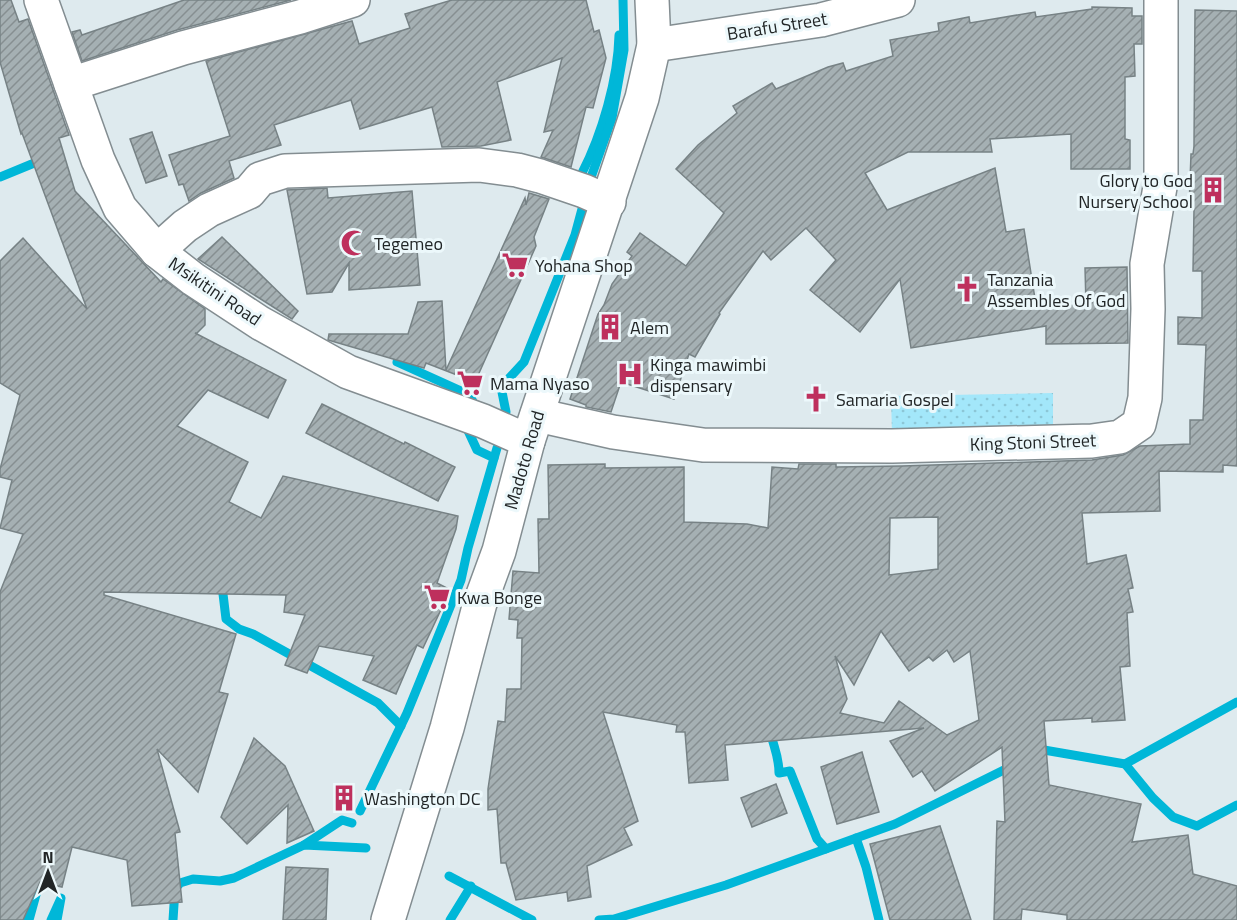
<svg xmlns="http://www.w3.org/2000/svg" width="1237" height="920" font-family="'Titillium Web',sans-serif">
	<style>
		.park { fill: url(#park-dots) }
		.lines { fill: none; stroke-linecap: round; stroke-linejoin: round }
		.stream { stroke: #00b7d8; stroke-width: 9 }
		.building { fill: url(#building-hatch); stroke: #778285; stroke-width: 1.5; fill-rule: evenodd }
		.minor-casing { stroke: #838d91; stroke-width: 36 }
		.secondary-casing { stroke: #838d91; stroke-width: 36 }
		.minor { stroke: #fff; stroke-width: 33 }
		.secondary { stroke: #fff; stroke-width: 33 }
		.labels { text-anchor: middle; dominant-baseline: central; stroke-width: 6; stroke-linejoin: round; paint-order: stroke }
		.street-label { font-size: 18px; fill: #212526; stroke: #ecf8fb }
		.poi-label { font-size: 18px; fill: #212526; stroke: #ecf8fb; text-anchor: start }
	</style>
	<defs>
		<pattern id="park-dots" width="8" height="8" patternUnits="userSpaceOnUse" patternTransform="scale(1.5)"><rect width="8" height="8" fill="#a3e7fa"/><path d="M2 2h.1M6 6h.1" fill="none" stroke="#8cc6d6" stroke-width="1.8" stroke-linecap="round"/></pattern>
		<pattern id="building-hatch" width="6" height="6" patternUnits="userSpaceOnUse" patternTransform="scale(1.5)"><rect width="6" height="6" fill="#a5b0b3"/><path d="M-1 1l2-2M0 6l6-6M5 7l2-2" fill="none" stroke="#868f91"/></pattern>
	</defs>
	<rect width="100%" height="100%" fill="#deeaee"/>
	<!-- park -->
	<path class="park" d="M 1053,393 L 1053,431 L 892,434 L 891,396 Z"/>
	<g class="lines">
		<!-- stream -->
		<g class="stream">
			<path d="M 0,177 L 44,159"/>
			<path d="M 585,183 L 582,173 C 602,134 618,79 619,35"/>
			<path d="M 399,355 L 397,362 L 470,395 L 473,402"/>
			<path d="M 506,412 L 501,387 L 524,362 L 575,235 L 589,183 L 612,118 L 624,50 L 623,0"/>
			<path d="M 464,422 L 477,450 L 494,458"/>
			<path d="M 225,583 L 223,594 L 226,619 L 239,629 L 253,634 L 378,703 L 401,726"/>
			<path d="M 770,730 C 773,746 779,755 779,773 L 790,771 L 817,839 L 826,849"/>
			<path d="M 1037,753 L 1044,750 L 1125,764 L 1153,798 L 1173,817 L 1197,826 L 1237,805"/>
			<path d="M 1125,764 L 1237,702"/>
			<path d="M 360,811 L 407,713 L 461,580 L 468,548 L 497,448"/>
			<path d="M 856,838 L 866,867 L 879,920"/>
			<path d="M 304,845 L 342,820 L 352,823"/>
			<path d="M 449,876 L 532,920"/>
			<path d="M 24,920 L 37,891 L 29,920"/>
			<path d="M 51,920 L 61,898 L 57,920"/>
			<path d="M 173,920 L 175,889 L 180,883 L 193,879 L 220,881 L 234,878 L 304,845 L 366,848"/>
			<path d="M 450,920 L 471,886"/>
			<path d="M 599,920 L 614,919 L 726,885 L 895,824 L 1014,765"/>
		</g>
	</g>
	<!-- building -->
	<g class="building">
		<path d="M 0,0 L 11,0 L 19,22 L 28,19 L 69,135 L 59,138 L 75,191 L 161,282 L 163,279 L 205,309 L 205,325 L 197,333 L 195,333 L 286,380 L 268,418 L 208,390 L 177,426 L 248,462 L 229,502 L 261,518 L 283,476 L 458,516 L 456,529 L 437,583 L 447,588 L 441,599 L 445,601 L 423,648 L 417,645 L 396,694 L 363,680 L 374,656 L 319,646 L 307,673 L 285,665 L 305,615 L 284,612 L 286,595 L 104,592 L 104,595 L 236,634 L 219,692 L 228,694 L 198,792 L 157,749 L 180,832 L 175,833 L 182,902 L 132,906 L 127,860 L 72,847 L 62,887 L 40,882 L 23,920 L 0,920 L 0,592 L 23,534 L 0,528 L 12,480 L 0,477 L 0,469 L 20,395 L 0,383 L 0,261 L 23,238 L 87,309 L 22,133 L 21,134 L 0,62 Z"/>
		<path d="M 184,0 L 291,0 L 177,30 L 82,61 L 72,32 L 80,30 L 82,35 Z"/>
		<path d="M 452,0 L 586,0 L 594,32 L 599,30 L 606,58 L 593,108 L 586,107 L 571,167 L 541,157 L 553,130 L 544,132 L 562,58 L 497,82 L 511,140 L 481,146 L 442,147 L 432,107 L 360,129 L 351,100 L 274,125 L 281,145 L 229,161 L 234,178 L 201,193 L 189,201 L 183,184 L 179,185 L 169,155 L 230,136 L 206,61 L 352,21 L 359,44 L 410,28 L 405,14 Z"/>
		<path d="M 1092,7 L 1132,8 L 1132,16 L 1142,16 L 1142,44 L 1134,44 L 1135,76 L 1125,77 L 1125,139 L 1130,140 L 1130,169 L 1071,169 L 1071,134 L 990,139 L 992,152 L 908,152 L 865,173 L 887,210 L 995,168 L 1006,232 L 1024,229 L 1036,305 L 1086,305 L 1085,268 L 1127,267 L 1128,343 L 1046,344 L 1046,326 L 911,348 L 900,279 L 860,332 L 810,290 L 836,260 L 806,228 L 771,260 L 763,251 L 719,313 L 720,314 L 695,357 L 689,354 L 674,399 L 621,382 L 611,412 L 586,407 L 586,405 L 570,399 L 598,314 L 604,305 L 612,284 L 632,256 L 627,252 L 640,233 L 686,266 L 724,213 L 676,169 L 698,145 L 737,113 L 733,106 L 772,83 L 776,89 L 828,67 L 843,63 L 846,71 L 893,56 L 890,40 L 939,31 L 938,23 L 969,17 L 970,23 L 1035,12 L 1036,17 L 1092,9 Z"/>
		<path d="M 1195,10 L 1237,11 L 1237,466 L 1223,465 L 1223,472 L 1159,471 L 1160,511 L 1082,513 L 1087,564 L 1126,555 L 1133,588 L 1128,589 L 1133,612 L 1127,613 L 1130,666 L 1120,667 L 1125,720 L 1092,722 L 1092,718 L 1044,721 L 1049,785 L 1141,804 L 1132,842 L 1188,835 L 1193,874 L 1237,886 L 1237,920 L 1067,920 L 1067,915 L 1022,909 L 1021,920 L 994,920 L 997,821 L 1005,822 L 1002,747 L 935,791 L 922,771 L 913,777 L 890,741 L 924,728 L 725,745 L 728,780 L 689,783 L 685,732 L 676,732 L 677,725 L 603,712 L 638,821 L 624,828 L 632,845 L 587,866 L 591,897 L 568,901 L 567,892 L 516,900 L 506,863 L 501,863 L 497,809 L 488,810 L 488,789 L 498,721 L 505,722 L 507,689 L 521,689 L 522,638 L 517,638 L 518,620 L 509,619 L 513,571 L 539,573 L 538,519 L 549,519 L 548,465 L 605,464 L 605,468 L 684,467 L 684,522 L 747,524 L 768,528 L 772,467 L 798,469 L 799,464 L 836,464 L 836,467 L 902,466 L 1092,460 L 1123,455 L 1140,446 L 1190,444 L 1190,420 L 1203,420 L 1206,345 L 1178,344 L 1178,317 L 1202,318 L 1202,271 L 1193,271 L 1194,209 L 1189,209 L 1191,154 L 1193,154 L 1194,146 ZM 938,517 L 938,569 L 889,575 L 890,518 ZM 881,631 L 909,671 L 929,657 L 933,661 L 947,650 L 954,662 L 970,651 L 979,720 L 947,735 L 899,701 L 884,723 L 840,713 L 847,699 L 835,656 L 854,685 Z"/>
		<path d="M 152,132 L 167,176 L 146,183 L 130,139 Z"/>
		<path d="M 327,188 L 328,198 L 412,191 L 420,285 L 349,290 L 349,263 L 332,292 L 307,294 L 287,190 Z"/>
		<path d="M 529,193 L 549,199 L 534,237 L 536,246 L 475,382 L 426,363 L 424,368 L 328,340 L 329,334 L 408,334 L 418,302 L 442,301 L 446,370 L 525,198 L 526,205 Z"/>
		<path d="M 222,237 L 298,311 L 292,319 L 198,259 Z"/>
		<path d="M 322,404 L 404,444 L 405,442 L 455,467 L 438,501 L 306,433 Z"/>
		<path d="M 254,738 L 285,766 L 314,831 L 287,843 L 288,805 L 247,844 L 221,817 Z"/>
		<path d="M 862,752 L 879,812 L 837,824 L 821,767 Z"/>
		<path d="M 776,784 L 787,813 L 752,827 L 741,798 Z"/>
		<path d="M 940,826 L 971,920 L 890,920 L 870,844 Z"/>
		<path d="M 286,867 L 328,869 L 326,920 L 283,920 Z"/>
	</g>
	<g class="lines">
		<!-- minor casing -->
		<g class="minor-casing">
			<g id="minor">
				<path d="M 41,0 L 98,160 L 120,208 L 157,251 L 193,279 L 260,323 L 348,372 L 483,421 L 528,441"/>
				<path d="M 654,45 L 821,20 L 898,0"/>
				<path d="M 71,84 L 183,48 L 300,17 L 353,0"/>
				<path d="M 157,251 L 185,226 L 209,210 L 249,192 L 260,179 L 285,171 L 479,165 L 517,170 L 540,176 L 584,191 L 609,202"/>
				<path d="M 537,415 L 613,432 L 703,445 L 892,446 L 1092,441 L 1120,437 L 1139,424 L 1145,398 L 1148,309 L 1147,264 L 1161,181 L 1161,0"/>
			</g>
		</g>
		<!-- secondary casing -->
		<g class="secondary-casing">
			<path id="secondary" d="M 388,920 L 447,728 L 480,603 L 499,551 L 528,441 L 642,98 L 654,45 L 652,0"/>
		</g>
		<!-- minor -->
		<use href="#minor" class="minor"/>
		<!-- secondary -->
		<use href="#secondary" class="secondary"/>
	</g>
	<!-- icons -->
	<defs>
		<g id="building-bare" transform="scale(2.07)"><path d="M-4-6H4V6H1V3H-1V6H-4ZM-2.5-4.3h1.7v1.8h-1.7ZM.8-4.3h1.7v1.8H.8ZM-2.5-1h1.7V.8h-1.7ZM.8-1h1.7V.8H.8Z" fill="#be305d" stroke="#ecf8fb" stroke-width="2.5" paint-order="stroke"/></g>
		<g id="mosque-bare" transform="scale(2.07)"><path d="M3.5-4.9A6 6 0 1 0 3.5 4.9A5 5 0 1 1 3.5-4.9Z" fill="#be305d" stroke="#ecf8fb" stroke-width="2.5" paint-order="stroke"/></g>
		<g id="supermarket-bare" transform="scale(2.07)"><path d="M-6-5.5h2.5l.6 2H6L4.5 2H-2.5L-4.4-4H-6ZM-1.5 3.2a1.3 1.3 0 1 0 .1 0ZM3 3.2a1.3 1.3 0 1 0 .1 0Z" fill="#be305d" stroke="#ecf8fb" stroke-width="2.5" paint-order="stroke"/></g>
		<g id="church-bare" transform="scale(2.07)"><path d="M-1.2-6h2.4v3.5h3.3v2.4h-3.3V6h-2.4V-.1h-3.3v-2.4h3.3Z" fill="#be305d" stroke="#ecf8fb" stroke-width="2.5" paint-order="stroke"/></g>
		<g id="hospital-bare" transform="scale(2.07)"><path d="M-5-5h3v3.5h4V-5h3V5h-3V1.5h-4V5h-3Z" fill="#be305d" stroke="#ecf8fb" stroke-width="2.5" paint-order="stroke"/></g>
	</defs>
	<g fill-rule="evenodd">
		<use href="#building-bare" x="1213" y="190"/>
		<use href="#mosque-bare" x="354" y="243"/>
		<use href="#supermarket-bare" x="515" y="265"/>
		<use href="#church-bare" x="967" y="289"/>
		<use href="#building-bare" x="610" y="327"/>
		<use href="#hospital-bare" x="630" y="374"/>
		<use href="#supermarket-bare" x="470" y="383"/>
		<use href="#church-bare" x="816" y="399"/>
		<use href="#supermarket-bare" x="437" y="597"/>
		<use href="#building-bare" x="344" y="798"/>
	</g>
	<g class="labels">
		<!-- street labels -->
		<g class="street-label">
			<text transform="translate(777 26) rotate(-9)">Barafu Street</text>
			<text transform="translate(215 291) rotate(34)">Msikitini Road</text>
			<text transform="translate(1033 442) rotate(-2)">King Stoni Street</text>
			<text transform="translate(524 460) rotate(-74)">Madoto Road</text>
		</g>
		<!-- poi labels -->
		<g class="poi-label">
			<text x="1193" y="180" text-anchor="end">Glory to God<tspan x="1193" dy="21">Nursery School</tspan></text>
			<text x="374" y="243">Tegemeo</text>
			<text x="535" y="265">Yohana Shop</text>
			<text x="987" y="279">Tanzania<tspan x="987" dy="21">Assembles Of God</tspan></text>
			<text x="630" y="327">Alem</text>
			<text x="650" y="364">Kinga mawimbi<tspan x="650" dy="21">dispensary</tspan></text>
			<text x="490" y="383">Mama Nyaso</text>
			<text x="836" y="399">Samaria Gospel</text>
			<text x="457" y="597">Kwa Bonge</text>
			<text x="364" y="798">Washington DC</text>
		</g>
	</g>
	<!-- north arrow -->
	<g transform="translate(48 872)" stroke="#ecf8fb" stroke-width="4.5" paint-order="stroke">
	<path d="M0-4.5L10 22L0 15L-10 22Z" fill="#212526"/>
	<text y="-9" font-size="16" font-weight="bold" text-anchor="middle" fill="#212526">N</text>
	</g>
</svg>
